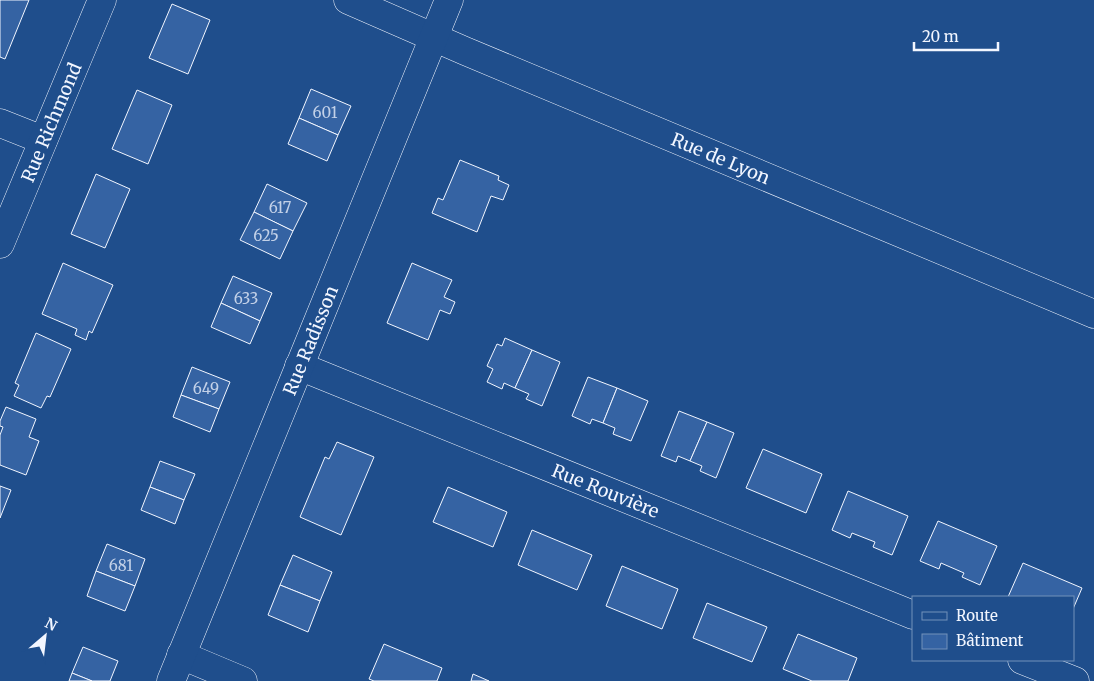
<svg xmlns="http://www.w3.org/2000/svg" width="1094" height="681" font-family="Merriweather,serif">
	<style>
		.building { fill: #3563a3; stroke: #f2f6ff }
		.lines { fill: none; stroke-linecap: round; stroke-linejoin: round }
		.minor-casing { stroke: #f2f6ff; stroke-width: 29 }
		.minor { stroke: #1f4e8c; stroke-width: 28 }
		.labels { text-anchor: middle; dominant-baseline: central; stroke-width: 4; stroke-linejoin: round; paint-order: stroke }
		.number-label { font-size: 15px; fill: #c3d1e8 }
		.street-label { font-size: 18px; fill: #f2f6ff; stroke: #1f4e8c }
	</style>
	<rect width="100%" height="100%" fill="#1f4e8c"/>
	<!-- building -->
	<g class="building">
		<path d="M 0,0 L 29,0 L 5,59 L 0,57 Z"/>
		<path d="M 172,4 L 210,20 L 188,74 L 149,58 Z"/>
		<path d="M 311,89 L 351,106 L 338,135 L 299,118 Z"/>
		<path d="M 137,90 L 172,105 L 148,164 L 112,149 Z"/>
		<path d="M 299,118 L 338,135 L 327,161 L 288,144 Z"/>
		<path d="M 460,160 L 499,176 L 498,180 L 509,185 L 503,200 L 491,196 L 477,232 L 432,213 L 438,198 L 443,200 Z"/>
		<path d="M 96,174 L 130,189 L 105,248 L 71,234 Z"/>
		<path d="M 267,184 L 307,203 L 293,231 L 254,212 Z"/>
		<path d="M 254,212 L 293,231 L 280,259 L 240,240 Z"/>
		<path d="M 63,263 L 113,285 L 92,333 L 89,331 L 86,340 L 75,335 L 77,329 L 42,314 Z"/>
		<path d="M 412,263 L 452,280 L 444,297 L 455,302 L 450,314 L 440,310 L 428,340 L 387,323 Z"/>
		<path d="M 233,276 L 272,293 L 260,321 L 221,303 Z"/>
		<path d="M 221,303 L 260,321 L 250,344 L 211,327 Z"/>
		<path d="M 36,333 L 71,349 L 50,397 L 47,396 L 41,408 L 14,396 L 19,385 L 15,383 Z"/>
		<path d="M 505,338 L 532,350 L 515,388 L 504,383 L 502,389 L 487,382 L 493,369 L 487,366 L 497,344 L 502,346 Z"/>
		<path d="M 532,350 L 560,362 L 542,406 L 526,399 L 529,394 L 515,388 Z"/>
		<path d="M 192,367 L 230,382 L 219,409 L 181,395 Z"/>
		<path d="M 588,377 L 617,388 L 603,423 L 592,419 L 590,424 L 572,416 Z"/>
		<path d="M 617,388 L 648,401 L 631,441 L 613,434 L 615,428 L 603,423 Z"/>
		<path d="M 181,395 L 219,409 L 210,432 L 173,417 Z"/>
		<path d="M 6,407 L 36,419 L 29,437 L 39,441 L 26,475 L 0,465 L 0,435 L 3,427 L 0,426 L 0,421 Z"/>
		<path d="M 679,411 L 707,422 L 690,461 L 678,456 L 676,462 L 661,456 Z"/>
		<path d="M 707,422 L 734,433 L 716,478 L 700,471 L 702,466 L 690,461 Z"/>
		<path d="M 337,442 L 374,457 L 341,535 L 300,517 L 325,457 L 329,459 Z"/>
		<path d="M 763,449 L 822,474 L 806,513 L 746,488 Z"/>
		<path d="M 160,461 L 195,474 L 184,500 L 150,487 Z"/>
		<path d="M 0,486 L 11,490 L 0,518 Z"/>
		<path d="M 150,487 L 184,500 L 175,524 L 141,510 Z"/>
		<path d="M 448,487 L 507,512 L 493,547 L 433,522 Z"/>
		<path d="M 848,491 L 908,516 L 892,555 L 873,547 L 875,542 L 852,533 L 850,538 L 832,530 Z"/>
		<path d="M 938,521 L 997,546 L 980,585 L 962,577 L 964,573 L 941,563 L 939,569 L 920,561 Z"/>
		<path d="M 532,530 L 592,555 L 577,590 L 518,565 Z"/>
		<path d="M 107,544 L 145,559 L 135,586 L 96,571 Z"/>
		<path d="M 293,555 L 332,572 L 320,601 L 280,585 Z"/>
		<path d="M 1023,563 L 1082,588 L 1073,609 L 1073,597 L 1008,597 Z"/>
		<path d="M 622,566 L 678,589 L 662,629 L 606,606 Z"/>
		<path d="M 96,571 L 135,586 L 125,611 L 87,596 Z"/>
		<path d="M 280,585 L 320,601 L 308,632 L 268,615 Z"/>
		<path d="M 707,603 L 767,627 L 752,662 L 693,638 Z"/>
		<path d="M 798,634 L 857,658 L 848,681 L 812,681 L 783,669 Z"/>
		<path d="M 384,644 L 442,668 L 437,681 L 374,681 L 369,679 Z"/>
		<path d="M 83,647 L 118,661 L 110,681 L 92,681 L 72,673 Z"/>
		<path d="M 72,673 L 92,681 L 69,681 Z"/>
		<path d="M 473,674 L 489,681 L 471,681 Z"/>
	</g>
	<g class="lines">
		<!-- minor casing -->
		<g class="minor-casing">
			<g id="minor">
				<path id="s1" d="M 348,0 L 465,51 L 1094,314"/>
				<path d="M 0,123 L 43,140"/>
				<path id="s2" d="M 0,244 L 102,0"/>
				<path id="s3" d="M 299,366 L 913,615"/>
				<path d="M 181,655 L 243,681"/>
				<path d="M 1022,660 L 1075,681"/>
				<path id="s4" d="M 171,681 L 449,0"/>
			</g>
		</g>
		<!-- minor -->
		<use href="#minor" class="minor"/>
	</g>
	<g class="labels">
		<!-- number labels -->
		<g class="number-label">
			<text x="325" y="112">601</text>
			<text x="280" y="207">617</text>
			<text x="266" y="235">625</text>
			<text x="246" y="298">633</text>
			<text x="206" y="388">649</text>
			<text x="121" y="565">681</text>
		</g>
		<!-- street labels -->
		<g class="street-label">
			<text stroke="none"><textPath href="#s2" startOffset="132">Rue Richmond</textPath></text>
			<text stroke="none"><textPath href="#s1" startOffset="405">Rue de Lyon</textPath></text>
			<text stroke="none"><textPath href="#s4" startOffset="368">Rue Radisson</textPath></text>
			<text stroke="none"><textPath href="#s3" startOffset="331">Rue Rouvière</textPath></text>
		</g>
	</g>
	<!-- legend -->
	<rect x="912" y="596" width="162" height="65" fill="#1f4e8c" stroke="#7391ba"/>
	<rect x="922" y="612" width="25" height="8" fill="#1f4e8c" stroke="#7391ba"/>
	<text x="956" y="621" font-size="15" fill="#f2f6ff">Route</text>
	<rect x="922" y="634" width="25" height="15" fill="#3563a3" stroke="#7391ba"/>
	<text x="956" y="646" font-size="15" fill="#f2f6ff">Bâtiment</text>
	<!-- north arrow -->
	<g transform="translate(45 636) rotate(28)" stroke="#1f4e8c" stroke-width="4" paint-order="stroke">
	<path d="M0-4L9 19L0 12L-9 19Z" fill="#f2f6ff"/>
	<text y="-8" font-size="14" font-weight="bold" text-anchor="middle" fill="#f2f6ff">N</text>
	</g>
	<!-- scale -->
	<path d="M914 42v8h84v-8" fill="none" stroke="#f2f6ff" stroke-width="2.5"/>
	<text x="922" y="42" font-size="15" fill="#f2f6ff" stroke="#1f4e8c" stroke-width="4" paint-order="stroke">20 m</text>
</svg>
